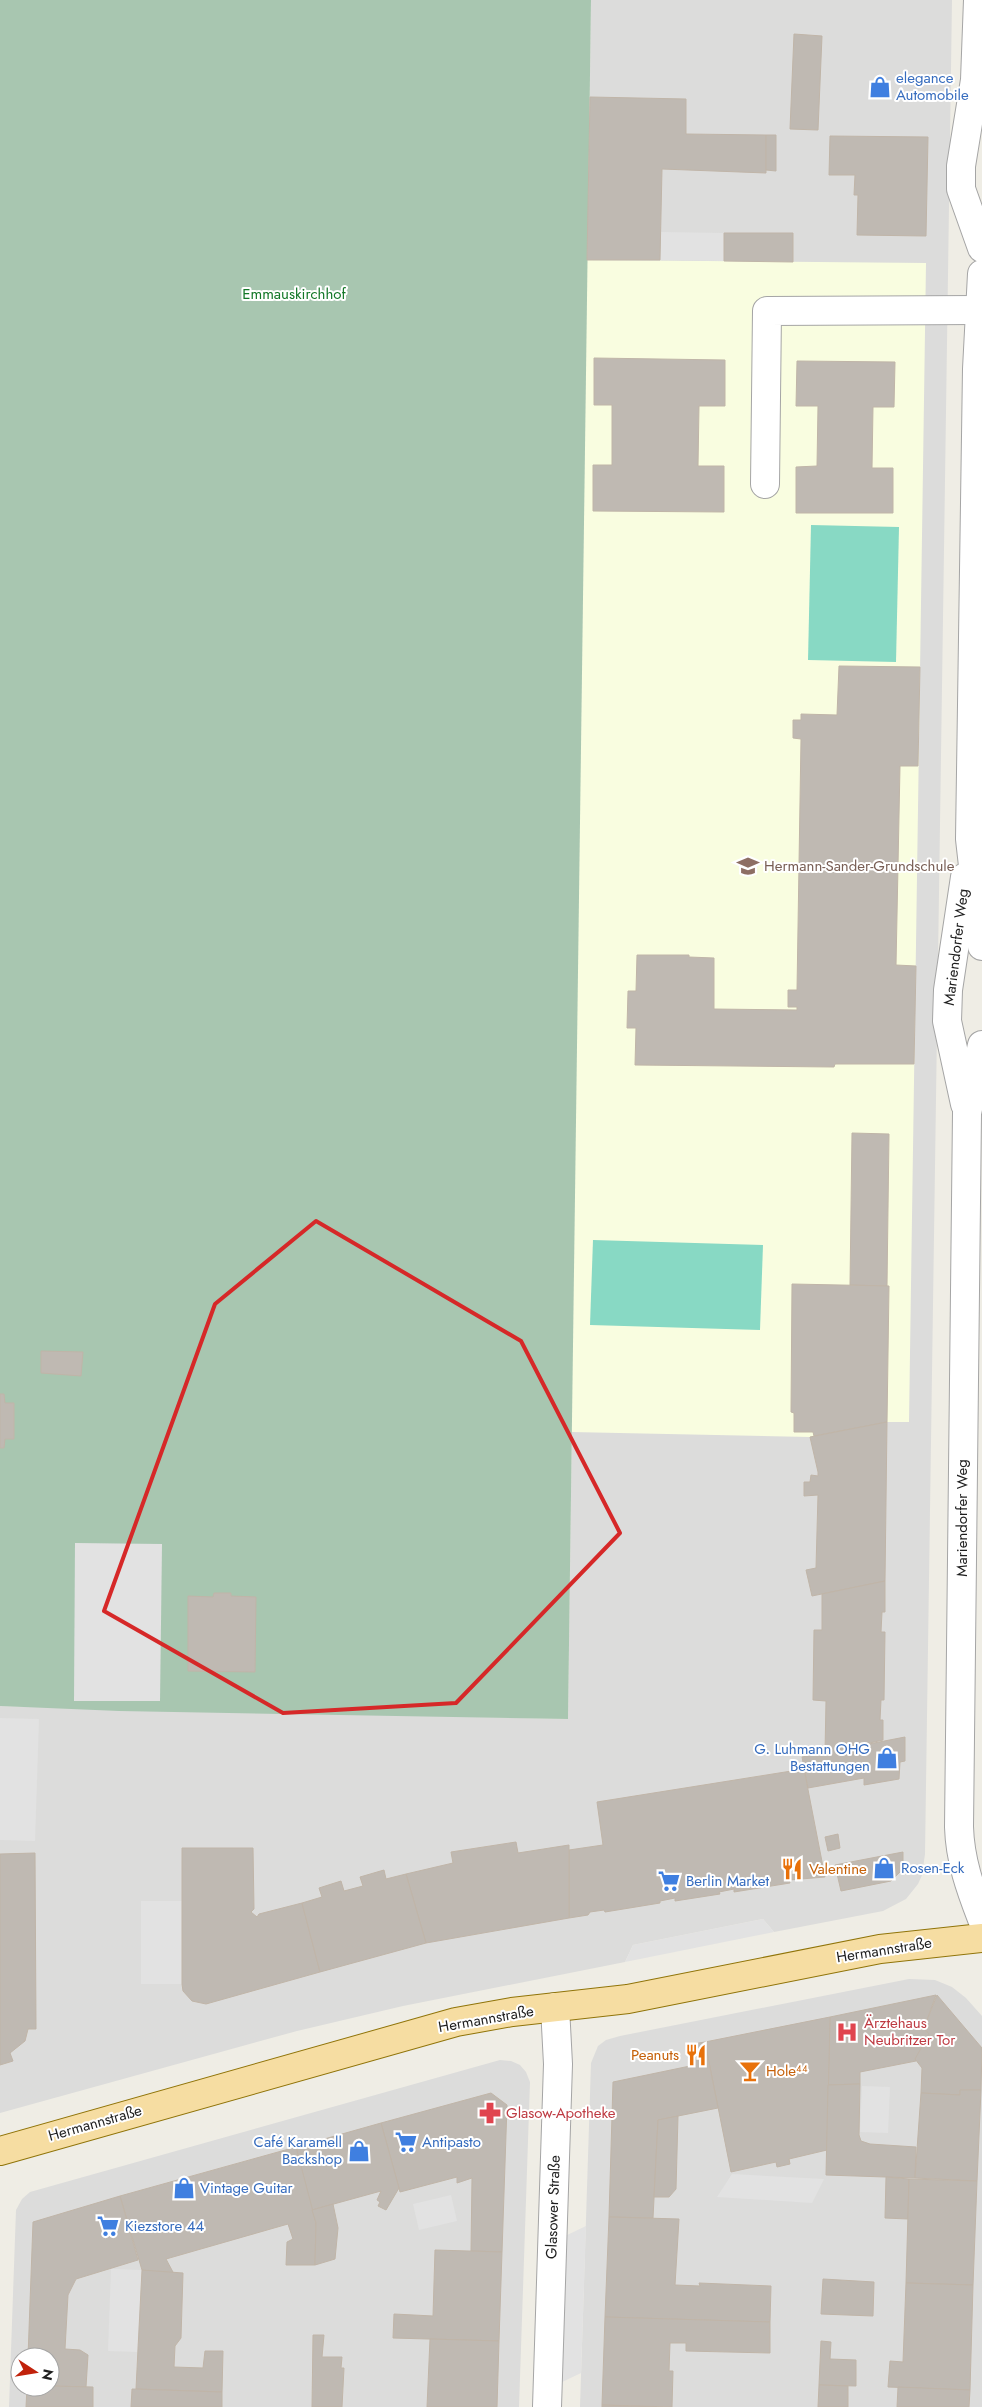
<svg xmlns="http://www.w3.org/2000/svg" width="982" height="2407" font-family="Jost,sans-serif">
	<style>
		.residential { fill: #dcdcdb; fill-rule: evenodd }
		.education { fill: #f9fde0 }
		.cemetery { fill: #a8c6b0 }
		.pitch { fill: #88d9c4 }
		.parking { fill: #e2e2e2 }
		.building { fill: #bfb9b2; stroke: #c0b5a8 }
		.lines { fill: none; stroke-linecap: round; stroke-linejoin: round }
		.minor-casing { stroke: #a5a5a5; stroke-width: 30 }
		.major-casing { stroke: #907409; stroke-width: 30 }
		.minor { stroke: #fff; stroke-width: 28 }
		.major { stroke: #f6dda2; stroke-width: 28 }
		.marked { fill: none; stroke: #d62828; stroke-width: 4; stroke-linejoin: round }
		.labels { text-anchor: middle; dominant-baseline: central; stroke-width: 4; stroke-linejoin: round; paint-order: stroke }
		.shop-label { font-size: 15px; fill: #366cbe; stroke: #fff; text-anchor: start }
		.park-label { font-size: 15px; fill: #127727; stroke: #fff }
		.education-label { font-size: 15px; fill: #785e54; stroke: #fff; text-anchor: start }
		.street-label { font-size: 15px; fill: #1e1e1e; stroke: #fff }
		.food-label { font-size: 15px; fill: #c56008; stroke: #fff; text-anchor: start }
		.health-label { font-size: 15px; fill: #be3a42; stroke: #fff; text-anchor: start }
	</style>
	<rect width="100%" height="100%" fill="#efede5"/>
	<!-- residential -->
	<g class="residential">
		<path d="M 591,0 L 952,0 L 925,1854 L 922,1875 L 918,1884 L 906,1899 L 883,1911 L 774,1932 L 763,1919 L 633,1945 L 625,1962 L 403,2006 L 297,2031 L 0,2113 L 0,1706 L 568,1719 Z"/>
		<path d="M 909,1979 L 935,1980 L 952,1987 L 966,1998 L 982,2016 L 982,2407 L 580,2407 L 591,2063 L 598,2046 L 606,2040 L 620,2036 Z"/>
		<path d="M 500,2060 L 511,2061 L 520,2065 L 526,2072 L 530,2082 L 519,2407 L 9,2407 L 16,2210 L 22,2199 L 30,2192 ZM 20,2357 L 50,2357 L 50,2387 L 20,2387 Z"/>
	</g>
	<!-- education -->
	<path class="education" d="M 587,260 L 926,263 L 909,1422 L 887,1422 L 810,1437 L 571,1432 Z"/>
	<!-- cemetery -->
	<path class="cemetery" d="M 0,0 L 591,0 L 568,1719 L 119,1711 L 0,1706 Z"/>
	<!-- pitch -->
	<g class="pitch">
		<path d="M 811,525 L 899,527 L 896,662 L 808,660 Z"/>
		<path d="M 593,1240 L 763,1245 L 760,1330 L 590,1325 Z"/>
	</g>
	<!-- parking -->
	<g class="parking">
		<path d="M 661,232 L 724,233 L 724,261 L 660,260 Z"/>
		<path d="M 75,1543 L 162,1544 L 160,1701 L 74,1701 Z"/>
		<path d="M 0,1718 L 39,1719 L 35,1841 L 0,1840 Z"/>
		<rect x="141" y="1901" width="41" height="83"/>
		<path d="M 763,1919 L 774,1932 L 625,1962 L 633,1945 Z"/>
		<path d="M 862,2086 L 890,2087 L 888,2133 L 860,2132 Z"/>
		<path d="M 732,2174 L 824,2179 L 812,2203 L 717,2197 Z"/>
		<path d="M 451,2195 L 457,2221 L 419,2230 L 413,2204 Z"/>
		<path d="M 586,2226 L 581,2373 L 558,2384 L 563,2237 Z"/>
		<path d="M 111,2269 L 142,2270 L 137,2352 L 108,2351 Z"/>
	</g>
	<!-- building -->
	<g class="building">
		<path d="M 794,34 L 822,36 L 818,130 L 790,129 Z"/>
		<path d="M 590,97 L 686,99 L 686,134 L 766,135 L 766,173 L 662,169 L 660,260 L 587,260 Z"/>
		<path d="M 766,135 L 776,135 L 776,171 L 766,170 Z"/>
		<path d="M 830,136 L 928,137 L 926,236 L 857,235 L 858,195 L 854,195 L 855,175 L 829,175 Z"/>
		<path d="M 724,233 L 793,233 L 793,262 L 724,261 Z"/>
		<path d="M 594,358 L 725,360 L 725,406 L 699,406 L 698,466 L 724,466 L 724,512 L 593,511 L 593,465 L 612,465 L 612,405 L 594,405 Z"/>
		<path d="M 797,361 L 895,362 L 894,407 L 873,407 L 872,468 L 893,468 L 893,513 L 796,513 L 796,467 L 817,466 L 818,406 L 796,406 Z"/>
		<path d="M 839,666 L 920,667 L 918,766 L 900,766 L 896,965 L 916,966 L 914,1064 L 835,1064 L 834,1067 L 635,1065 L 636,1028 L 627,1028 L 628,991 L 636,991 L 637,955 L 689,955 L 689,957 L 714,958 L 714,1009 L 797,1010 L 797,1007 L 788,1007 L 788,990 L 797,990 L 801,739 L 793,738 L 793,720 L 801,720 L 801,714 L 837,715 Z"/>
		<path d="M 852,1133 L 889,1134 L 887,1286 L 850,1285 Z"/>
		<path d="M 792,1284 L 889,1286 L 887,1422 L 814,1436 L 813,1432 L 794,1432 L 794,1413 L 791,1412 Z"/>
		<path d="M 41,1351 L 83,1352 L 81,1376 L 41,1373 Z"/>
		<path d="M 0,1394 L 4,1394 L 5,1403 L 14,1403 L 14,1439 L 5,1439 L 4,1448 L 0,1448 Z"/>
		<path d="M 887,1422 L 885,1581 L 812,1596 L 806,1570 L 816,1568 L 818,1495 L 804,1496 L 804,1482 L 810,1482 L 811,1475 L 818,1476 L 818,1472 L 810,1437 Z"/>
		<path d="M 885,1581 L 885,1612 L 882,1612 L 881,1632 L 885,1632 L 884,1700 L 881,1700 L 880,1720 L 883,1720 L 883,1740 L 825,1753 L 826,1701 L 813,1700 L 814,1630 L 822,1630 L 822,1594 Z"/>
		<path d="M 214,1593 L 231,1593 L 231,1596 L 256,1597 L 255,1672 L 188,1671 L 188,1596 L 213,1597 Z"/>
		<path d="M 905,1737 L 905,1761 L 900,1762 L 899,1779 L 864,1785 L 864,1778 L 808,1788 L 802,1757 Z"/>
		<path d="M 804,1769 L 825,1877 L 789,1880 L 790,1883 L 734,1892 L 734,1889 L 719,1892 L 720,1894 L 675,1901 L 675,1898 L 660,1901 L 660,1903 L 605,1912 L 604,1910 L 590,1912 L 588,1915 L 569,1918 L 569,1850 L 603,1845 L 597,1802 Z"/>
		<path d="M 838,1834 L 840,1848 L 828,1851 L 825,1837 Z"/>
		<path d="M 516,1842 L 518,1853 L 569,1845 L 569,1918 L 426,1943 L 406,1874 L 453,1863 L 451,1852 Z"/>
		<path d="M 182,1848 L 253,1848 L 254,1909 L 251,1912 L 257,1917 L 259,1914 L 302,1903 L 320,1972 L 206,2004 L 192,2001 L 183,1991 L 182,1984 Z"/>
		<path d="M 903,1852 L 903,1869 L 891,1881 L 841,1891 L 835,1865 Z"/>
		<path d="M 35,1853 L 36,2029 L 28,2029 L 25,2041 L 10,2053 L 13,2061 L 0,2065 L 0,1854 Z"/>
		<path d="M 384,1870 L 386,1879 L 406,1874 L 426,1943 L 320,1972 L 302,1903 L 322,1897 L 319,1888 L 341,1881 L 344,1891 L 363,1886 L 360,1877 Z"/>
		<path d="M 936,1995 L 924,2028 L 929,2034 L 916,2061 L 860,2072 L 860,2084 L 828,2085 L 830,2017 Z"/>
		<path d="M 937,1995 L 982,2048 L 981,2090 L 960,2090 L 960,2095 L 921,2093 L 922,2068 L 915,2059 L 929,2034 L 924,2028 Z"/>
		<path d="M 830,2017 L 827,2150 L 789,2159 L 790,2164 L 777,2167 L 776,2162 L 731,2172 L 705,2042 Z"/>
		<path d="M 705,2042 L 718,2108 L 658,2120 L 653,2218 L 609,2217 L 613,2082 L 690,2066 L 686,2045 Z"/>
		<path d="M 860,2084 L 859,2135 L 861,2141 L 870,2144 L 916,2147 L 915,2178 L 826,2175 L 828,2085 Z"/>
		<path d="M 960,2090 L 981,2090 L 977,2181 L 915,2178 L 921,2093 L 960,2095 Z"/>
		<path d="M 491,2093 L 507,2105 L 502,2252 L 471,2251 L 472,2178 L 457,2183 L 457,2177 L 400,2192 L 381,2123 Z"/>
		<path d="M 678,2116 L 676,2189 L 669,2197 L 654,2197 L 658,2120 Z"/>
		<path d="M 381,2123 L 399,2188 L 386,2210 L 378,2206 L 380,2202 L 377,2200 L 381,2191 L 312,2210 L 296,2147 Z"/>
		<path d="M 296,2147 L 316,2223 L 315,2265 L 286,2265 L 287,2242 L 293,2239 L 288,2224 L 166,2259 L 174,2274 L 142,2270 L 120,2196 Z"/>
		<path d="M 886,2177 L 909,2179 L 908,2219 L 885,2218 Z"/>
		<path d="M 909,2179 L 977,2181 L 973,2285 L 906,2283 Z"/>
		<path d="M 120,2196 L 138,2260 L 76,2279 L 68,2295 L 65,2349 L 80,2350 L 88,2355 L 86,2387 L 50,2386 L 50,2357 L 28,2357 L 33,2222 Z"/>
		<path d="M 333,2204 L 338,2228 L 335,2259 L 315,2265 L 316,2223 L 312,2210 Z"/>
		<path d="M 609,2217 L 679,2219 L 675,2285 L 700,2286 L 699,2283 L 771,2286 L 770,2322 L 605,2317 Z"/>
		<path d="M 435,2250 L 502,2252 L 499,2341 L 393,2338 L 394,2314 L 433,2316 Z"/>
		<path d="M 142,2270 L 183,2273 L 181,2338 L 175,2346 L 174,2367 L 203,2368 L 205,2351 L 223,2351 L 222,2392 L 136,2389 Z"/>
		<path d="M 823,2279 L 874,2282 L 873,2316 L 821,2314 Z"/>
		<path d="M 906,2283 L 973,2285 L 970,2390 L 888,2387 L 890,2361 L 903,2362 Z"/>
		<path d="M 605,2317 L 770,2322 L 770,2353 L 686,2351 L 686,2343 L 670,2343 L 669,2371 L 673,2371 L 672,2407 L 602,2405 Z"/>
		<path d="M 313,2335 L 324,2335 L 322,2357 L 342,2357 L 341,2368 L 344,2368 L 342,2407 L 312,2407 Z"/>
		<path d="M 430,2339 L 499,2341 L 497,2407 L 427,2407 Z"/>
		<path d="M 821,2341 L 831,2342 L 830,2359 L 856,2360 L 856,2386 L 819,2385 Z"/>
		<path d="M 819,2385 L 848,2386 L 848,2407 L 818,2407 Z"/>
		<path d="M 50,2386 L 93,2387 L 93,2407 L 26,2407 L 27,2387 Z"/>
		<path d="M 898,2387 L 970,2390 L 969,2407 L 897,2407 Z"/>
		<path d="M 132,2389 L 222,2392 L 222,2407 L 131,2407 Z"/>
		<path d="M 602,2405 L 657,2407 L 602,2407 Z"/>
	</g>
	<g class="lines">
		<!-- minor casing -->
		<g class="minor-casing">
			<g id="minor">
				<path d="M 978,0 L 975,80 L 961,166 L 961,189 L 982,248"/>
				<path d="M 982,274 L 977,369 L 970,839 L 982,946"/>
				<path d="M 765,484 L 767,311 L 979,310"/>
				<path d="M 965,877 L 948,990 L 947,1021 L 965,1104"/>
				<path d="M 982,1045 L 967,1113 L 959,1827 C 960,1860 970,1888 982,1919"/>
				<path d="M 547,2407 L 558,2064 L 555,2007"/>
			</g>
		</g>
		<!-- major casing -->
		<g class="major-casing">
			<path id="major" d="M 0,2151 L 456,2022 L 512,2012 L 628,1999 L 880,1949 L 982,1938"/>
		</g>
		<!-- minor -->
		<use href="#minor" class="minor"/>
		<!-- major -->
		<use href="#major" class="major"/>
	</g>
	<!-- marked area -->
	<path class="marked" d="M 316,1221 L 521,1341 L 620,1533 L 456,1703 L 283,1713 L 104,1611 L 215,1304 Z"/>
	<!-- icons -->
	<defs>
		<g id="shop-bare" transform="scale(1.725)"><path d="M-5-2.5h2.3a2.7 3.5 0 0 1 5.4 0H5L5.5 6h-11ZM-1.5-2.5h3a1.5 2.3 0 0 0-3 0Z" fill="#3f7fe0" stroke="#fff" stroke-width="2.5" paint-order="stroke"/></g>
		<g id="school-bare" transform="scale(1.725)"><path d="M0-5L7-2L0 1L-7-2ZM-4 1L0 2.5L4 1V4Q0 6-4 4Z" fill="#8d6e63" stroke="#fff" stroke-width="2.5" paint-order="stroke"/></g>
		<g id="restaurant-bare" transform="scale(1.725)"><path d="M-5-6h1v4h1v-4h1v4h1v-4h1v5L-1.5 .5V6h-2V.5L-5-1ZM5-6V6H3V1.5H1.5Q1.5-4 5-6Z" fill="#e8710a" stroke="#fff" stroke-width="2.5" paint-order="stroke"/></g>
		<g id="supermarket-bare" transform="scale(1.725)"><path d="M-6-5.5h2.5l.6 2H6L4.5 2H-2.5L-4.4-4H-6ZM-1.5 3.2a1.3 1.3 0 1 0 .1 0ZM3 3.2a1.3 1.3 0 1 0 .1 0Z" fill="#3f7fe0" stroke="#fff" stroke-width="2.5" paint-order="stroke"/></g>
		<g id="hospital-bare" transform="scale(1.725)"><path d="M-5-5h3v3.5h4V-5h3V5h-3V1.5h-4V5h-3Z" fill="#e0444e" stroke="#fff" stroke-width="2.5" paint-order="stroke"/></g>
		<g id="bar-bare" transform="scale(1.725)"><path d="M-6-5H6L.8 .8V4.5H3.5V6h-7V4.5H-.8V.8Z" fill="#e8710a" stroke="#fff" stroke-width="2.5" paint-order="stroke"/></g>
		<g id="pharmacy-bare" transform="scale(1.725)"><path d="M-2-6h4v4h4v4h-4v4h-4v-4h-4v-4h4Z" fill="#e0444e" stroke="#fff" stroke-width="2.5" paint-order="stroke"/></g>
	</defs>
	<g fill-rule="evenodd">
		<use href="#shop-bare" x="880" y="87"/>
		<use href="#school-bare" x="748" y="866"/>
		<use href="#shop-bare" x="887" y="1758"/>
		<use href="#shop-bare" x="884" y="1868"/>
		<use href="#restaurant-bare" x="792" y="1869"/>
		<use href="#supermarket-bare" x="669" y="1881"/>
		<use href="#hospital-bare" x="847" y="2032"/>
		<use href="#restaurant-bare" x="696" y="2055"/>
		<use href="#bar-bare" x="750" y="2071"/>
		<use href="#pharmacy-bare" x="490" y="2113"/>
		<use href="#supermarket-bare" x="406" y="2142"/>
		<use href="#shop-bare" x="359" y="2151"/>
		<use href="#shop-bare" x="184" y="2188"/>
		<use href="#supermarket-bare" x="108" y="2226"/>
	</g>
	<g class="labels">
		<!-- shop labels -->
		<g class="shop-label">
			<text x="896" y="78">elegance<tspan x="896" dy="17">Automobile</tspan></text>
			<text x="870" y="1749" text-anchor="end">G. Luhmann OHG<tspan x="870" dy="17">Bestattungen</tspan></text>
			<text x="901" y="1868">Rosen-Eck</text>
			<text x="686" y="1881">Berlin Market</text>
			<text x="342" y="2142" text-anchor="end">Café Karamell<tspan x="342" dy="17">Backshop</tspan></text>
			<text x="422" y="2142">Antipasto</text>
			<text x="200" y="2188">Vintage Guitar</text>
			<text x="125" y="2226">Kiezstore 44</text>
		</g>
		<!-- park labels -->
		<g class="park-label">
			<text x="294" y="294">Emmauskirchhof</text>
		</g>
		<!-- education labels -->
		<g class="education-label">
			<text x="764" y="866">Hermann-Sander-Grundschule</text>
		</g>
		<!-- street labels -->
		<g class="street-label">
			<text transform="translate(956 947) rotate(-83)">Mariendorfer Weg</text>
			<text transform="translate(962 1518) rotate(-90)">Mariendorfer Weg</text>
			<text transform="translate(884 1950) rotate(-9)">Hermannstraße</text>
			<text transform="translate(486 2019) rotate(-10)">Hermannstraße</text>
			<text transform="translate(95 2123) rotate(-16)">Hermannstraße</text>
			<text transform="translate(553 2207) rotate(-88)">Glasower Straße</text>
		</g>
		<!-- food labels -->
		<g class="food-label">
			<text x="809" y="1869">Valentine</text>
			<text x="679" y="2055" text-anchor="end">Peanuts</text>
			<text x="766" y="2071">Hole⁴⁴</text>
		</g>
		<!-- health labels -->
		<g class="health-label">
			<text x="864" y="2023">Ärztehaus<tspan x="864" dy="17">Neubritzer Tor</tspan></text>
			<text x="506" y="2113">Glasow-Apotheke</text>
		</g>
	</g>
	<!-- north arrow -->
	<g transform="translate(35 2372) rotate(102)"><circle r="24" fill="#ffffff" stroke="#a5a5a5"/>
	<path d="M0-4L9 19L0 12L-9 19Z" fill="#c1220b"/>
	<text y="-8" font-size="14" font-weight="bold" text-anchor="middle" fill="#1e1e1e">N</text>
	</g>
</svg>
